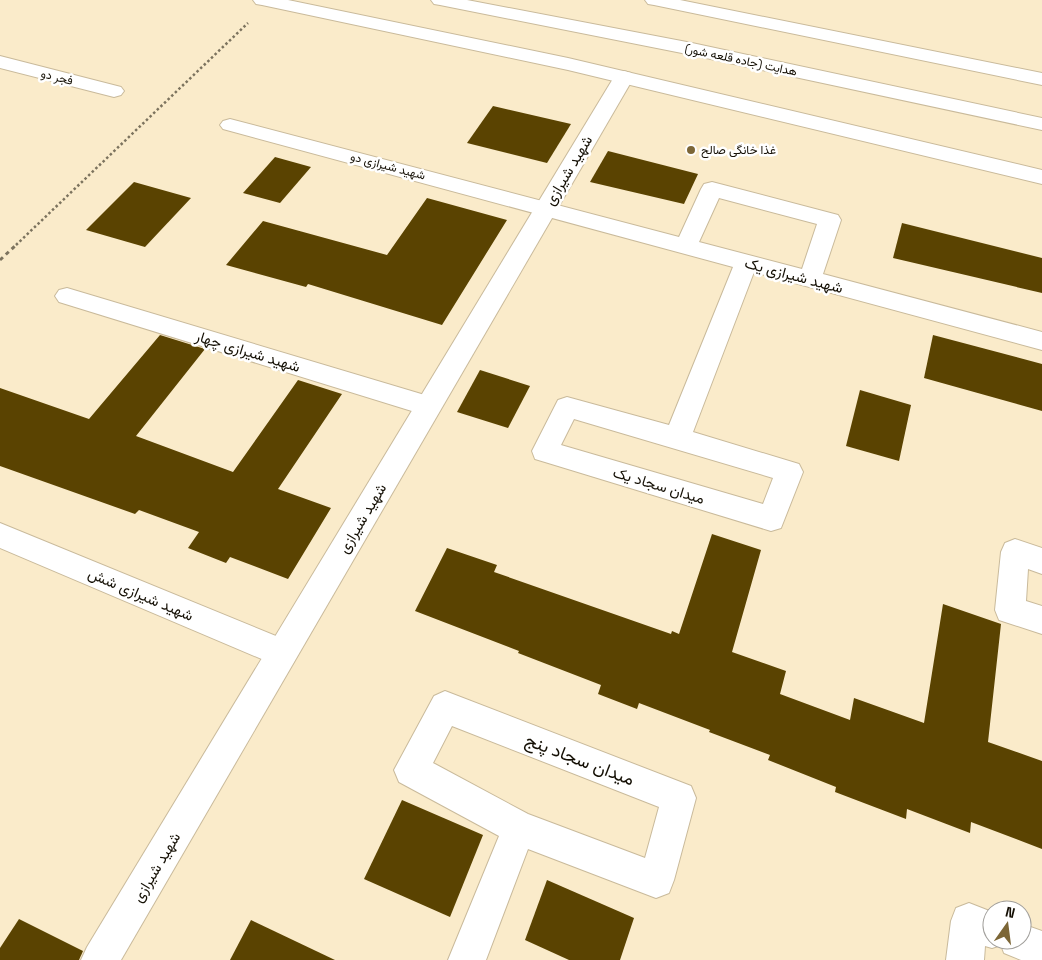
<svg xmlns="http://www.w3.org/2000/svg" width="1042" height="960" font-family="'Space Grotesk',Vazirmatn,sans-serif">
	<style>
		.building { fill: #5a4301 }
		.lines { fill: none; stroke-linecap: round; stroke-linejoin: round }
		.minor-casing { stroke: #c9ba9b; stroke-width: 2 }
		.tertiary-casing { stroke: #c9ba9b; stroke-width: 2 }
		.secondary-casing { stroke: #c9ba9b; stroke-width: 2 }
		.path-far1 { stroke: #7c735e; stroke-width: 2.5; stroke-dasharray: 2.5 2.5; stroke-linecap: butt }
		.path { stroke: #7c735e; stroke-width: 3; stroke-dasharray: 4 4; stroke-linecap: butt }
		.minor { fill: #fff; fill-rule: evenodd }
		.tertiary { fill: #fff; fill-rule: evenodd }
		.secondary { fill: #fff; fill-rule: evenodd }
		.poi-dot { fill: #7c6636; stroke: #fff; stroke-width: 2 }
		.labels { text-anchor: middle; dominant-baseline: central; stroke-width: 5; stroke-linejoin: round; paint-order: stroke }
		.far-street-label { font-size: 12px; fill: #140f04; stroke: #fff }
		.far-poi-label { font-size: 12px; fill: #140f04; stroke: #fff; text-anchor: start }
		.street-label { font-size: 15px; fill: #140f04; stroke: #fff }
		.near-street-label { font-size: 18px; fill: #140f04; stroke: #fff }
	</style>
	<rect width="100%" height="100%" fill="#faebca"/>
	<!-- building -->
	<g class="building">
		<path d="M 493,106 L 571,124 L 547,163 L 467,143 Z"/>
		<path d="M 608,151 L 698,174 L 684,204 L 590,182 Z"/>
		<path d="M 275,157 L 311,167 L 280,203 L 243,193 Z"/>
		<path d="M 134,182 L 191,198 L 145,247 L 86,230 Z"/>
		<path d="M 427,198 L 507,220 L 442,325 L 308,284 L 306,287 L 226,265 L 263,221 L 387,255 Z"/>
		<path d="M 902,223 L 1042,258 L 1042,293 L 893,258 Z"/>
		<path d="M 160,335 L 205,349 L 136,436 L 233,472 L 298,380 L 342,394 L 278,489 L 331,508 L 288,579 L 230,557 L 226,563 L 188,548 L 199,532 L 139,510 L 135,514 L 0,466 L 0,388 L 89,419 Z"/>
		<path d="M 933,335 L 1042,364 L 1042,411 L 924,378 Z"/>
		<path d="M 480,370 L 530,386 L 508,428 L 457,412 Z"/>
		<path d="M 860,390 L 911,405 L 899,461 L 846,446 Z"/>
		<path d="M 712,534 L 761,550 L 732,652 L 786,671 L 780,694 L 850,720 L 854,698 L 924,723 L 943,604 L 1001,624 L 988,742 L 1042,761 L 1042,849 L 971,822 L 970,833 L 907,809 L 906,819 L 835,792 L 836,787 L 768,760 L 770,755 L 709,732 L 710,730 L 639,703 L 637,709 L 598,694 L 601,685 L 518,653 L 519,651 L 415,611 L 447,548 L 497,565 L 494,572 L 671,634 L 672,631 L 679,634 Z"/>
		<path d="M 402,800 L 483,835 L 450,917 L 364,879 Z"/>
		<path d="M 547,880 L 634,918 L 620,960 L 569,960 L 525,940 Z"/>
		<path d="M 19,919 L 83,951 L 79,960 L 0,960 L 0,948 Z"/>
		<path d="M 251,920 L 335,960 L 230,960 Z"/>
	</g>
	<g class="lines">
		<!-- minor casing -->
		<g class="minor-casing">
			<g id="minor">
				<path d="M 0,56 L 121,87 L 124,91 L 121,95 L 114,97 L 0,68 Z"/>
				<path d="M 230,119 L 679,237 L 701,189 L 704,184 L 712,182 L 838,215 L 841,220 L 823,274 L 1042,332 L 1042,350 L 754,272 L 693,432 L 799,464 L 803,472 L 781,528 L 771,531 L 545,462 L 535,459 L 532,451 L 558,400 L 567,397 L 669,425 L 733,267 L 223,129 L 220,125 L 223,121 ZM 719,198 L 817,224 L 802,269 L 699,242 ZM 574,419 L 773,478 L 763,504 L 561,445 Z"/>
				<path d="M 67,288 L 428,396 L 437,399 L 441,406 L 437,413 L 428,416 L 59,302 L 55,296 L 59,290 Z"/>
				<path d="M 0,523 L 293,643 L 298,653 L 293,663 L 282,668 L 271,663 L 0,548 Z"/>
				<path d="M 1015,539 L 1042,548 L 1042,574 L 1028,569 L 1026,601 L 1042,606 L 1042,634 L 999,620 L 995,610 L 1001,552 L 1005,543 Z"/>
				<path d="M 445,691 L 691,786 L 696,798 L 674,880 L 669,893 L 656,898 L 528,849 L 486,960 L 448,960 L 499,836 L 399,782 L 394,770 L 434,696 ZM 452,726 L 659,807 L 645,858 L 528,814 L 433,763 Z"/>
				<path d="M 969,903 L 992,912 L 992,940 L 1022,940 L 1022,924 L 1042,931 L 1042,960 L 1021,960 L 1004,953 L 1001,945 L 992,948 L 985,946 L 984,960 L 946,960 L 951,921 L 956,908 Z"/>
			</g>
		</g>
		<!-- tertiary casing -->
		<g class="tertiary-casing">
			<path id="tertiary" d="M 624,71 L 631,73 L 634,77 L 121,960 L 81,960 L 87,947 L 614,77 L 617,73 Z"/>
		</g>
		<!-- secondary casing -->
		<g class="secondary-casing">
			<g id="secondary">
				<path d="M 253,0 L 288,0 L 568,58 L 1042,170 L 1042,184 L 568,70 L 262,5 L 256,4 Z"/>
				<path d="M 431,0 L 467,0 L 692,43 L 1042,118 L 1042,130 L 692,55 L 440,5 L 434,4 Z"/>
				<path d="M 645,0 L 680,0 L 1042,73 L 1042,85 L 654,5 L 648,4 Z"/>
			</g>
		</g>
		<!-- path-far1 -->
		<path class="path-far1" d="M 16,245 L 248,23"/>
		<!-- path -->
		<path class="path" d="M 0,260 L 17,244"/>
		<!-- minor -->
		<use href="#minor" class="minor"/>
		<!-- tertiary -->
		<use href="#tertiary" class="tertiary"/>
		<!-- secondary -->
		<use href="#secondary" class="secondary"/>
	</g>
	<!-- markers -->
	<circle class="poi-dot" cx="691" cy="150" r="5"/>
	<g class="labels">
		<!-- far-street labels -->
		<g class="far-street-label">
			<text transform="translate(741 60) rotate(12)">هدایت (جاده قلعه شور)</text>
			<text transform="translate(57 77) rotate(14)">فجر دو</text>
			<text transform="translate(388 166) rotate(15)">شهید شیرازی دو</text>
		</g>
		<!-- far-poi labels -->
		<g class="far-poi-label">
			<text x="701" y="150">غذا خانگی صالح</text>
		</g>
		<!-- street labels -->
		<g class="street-label">
			<text transform="translate(568 170) rotate(-59)">شهید شیرازی</text>
			<text transform="translate(794 275) rotate(15)">شهید شیرازی یک</text>
			<text transform="translate(248 351) rotate(17)">شهید شیرازی چهار</text>
			<text transform="translate(659 485) rotate(17)">میدان سجاد یک</text>
			<text transform="translate(362 518) rotate(-59)">شهید شیرازی</text>
			<text transform="translate(141 594) rotate(23)">شهید شیرازی شش</text>
			<text transform="translate(156 867) rotate(-59)">شهید شیرازی</text>
		</g>
		<!-- near-street labels -->
		<g class="near-street-label">
			<text transform="translate(580 759) rotate(21)">میدان سجاد پنج</text>
		</g>
	</g>
	<!-- north arrow -->
	<g transform="translate(1007 925) rotate(14)"><circle r="24" fill="#ffffff" stroke="#a19f9b"/>
	<path d="M0-4L9 19L0 12L-9 19Z" fill="#7c6636"/>
	<text y="-8" font-size="14" font-weight="bold" text-anchor="middle" fill="#140f04">N</text>
	</g>
</svg>
